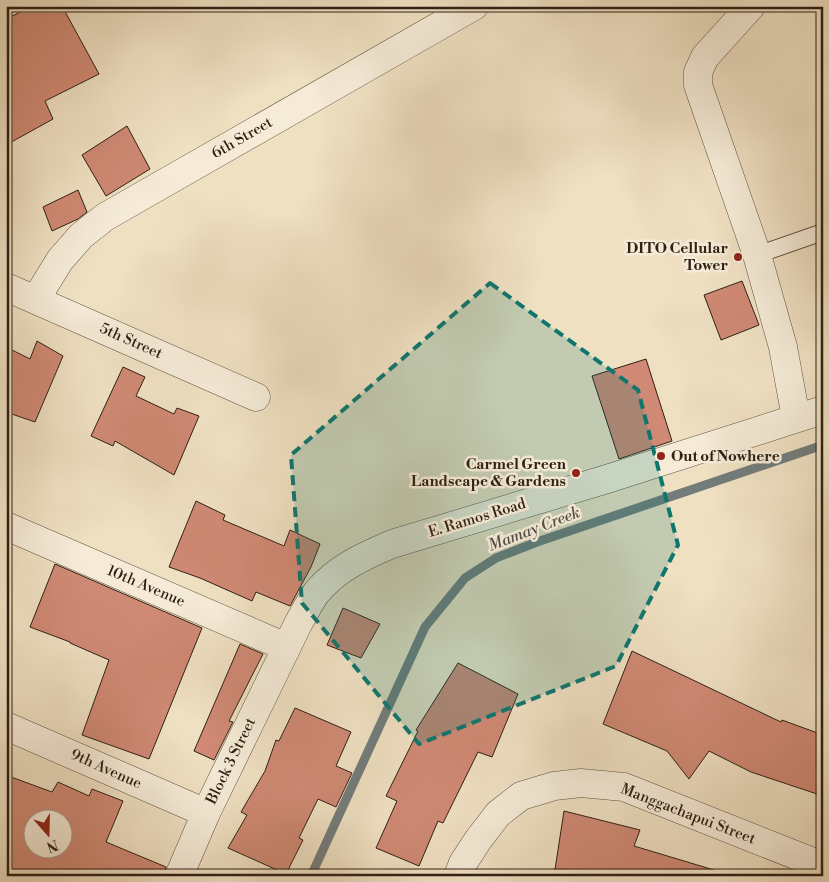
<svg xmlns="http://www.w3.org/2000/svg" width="829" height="882" font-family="'Libre Bodoni',serif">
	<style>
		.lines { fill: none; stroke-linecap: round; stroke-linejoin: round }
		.stream { stroke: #727c7b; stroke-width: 9 }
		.building { fill: #cf8974; stroke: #2e2014; fill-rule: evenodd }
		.service-casing { stroke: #5e5040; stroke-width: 18 }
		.minor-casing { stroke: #5e5040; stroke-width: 29 }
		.service { stroke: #f5ebd7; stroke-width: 16 }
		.minor { stroke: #f5ebd7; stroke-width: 28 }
		.marked { fill: #0f766e; fill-opacity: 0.2; stroke: #0f766e; stroke-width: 4; stroke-dasharray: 10 6; stroke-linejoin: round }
		.poi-dot { fill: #8f2418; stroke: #f5ebd7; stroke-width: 2 }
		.labels { text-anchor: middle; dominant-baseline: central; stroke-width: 5; stroke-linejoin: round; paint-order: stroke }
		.street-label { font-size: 15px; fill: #2e2014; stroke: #f5ebd7 }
		.poi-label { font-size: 15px; font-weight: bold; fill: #2e2014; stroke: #f5ebd7; text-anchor: end }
		.water-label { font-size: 16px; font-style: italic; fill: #504e47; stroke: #f5ebd7 }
	</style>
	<rect width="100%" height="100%" fill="#efe0c2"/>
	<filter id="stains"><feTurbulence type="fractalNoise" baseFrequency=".004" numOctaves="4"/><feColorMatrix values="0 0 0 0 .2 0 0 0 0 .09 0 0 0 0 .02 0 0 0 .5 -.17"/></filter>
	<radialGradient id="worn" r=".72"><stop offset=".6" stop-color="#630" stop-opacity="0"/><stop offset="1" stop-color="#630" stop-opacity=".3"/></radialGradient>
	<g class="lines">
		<!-- stream -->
		<path class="stream" d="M 311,876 L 425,627 L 465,578 L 496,558 L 537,542 L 823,445"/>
	</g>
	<!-- building -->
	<g class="building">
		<path d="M 33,6 L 62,6 L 99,74 L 45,101 L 53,119 L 6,145 L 6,19 Z"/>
		<path d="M 127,126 L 150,169 L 106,196 L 82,155 Z"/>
		<path d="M 78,190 L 87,212 L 78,219 L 52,231 L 43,207 Z"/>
		<path d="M 742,281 L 759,325 L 721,340 L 704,295 Z"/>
		<path d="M 37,341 L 63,356 L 35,422 L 6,412 L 6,347 L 30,359 Z"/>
		<path d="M 646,359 L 672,441 L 619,459 L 592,376 Z"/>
		<path d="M 123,367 L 145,377 L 136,396 L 174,414 L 177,408 L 199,416 L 174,475 L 115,441 L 113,446 L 91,436 Z"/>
		<path d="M 196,501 L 225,515 L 223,520 L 284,546 L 290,530 L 320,544 L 311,567 L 290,606 L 256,592 L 252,601 L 200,578 L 169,567 Z"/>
		<path d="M 55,564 L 202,628 L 149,759 L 82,735 L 109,660 L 70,643 L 70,642 L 30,627 Z"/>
		<path d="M 343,608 L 380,624 L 361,658 L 327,645 Z"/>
		<path d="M 240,644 L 263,654 L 229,721 L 233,722 L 214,760 L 194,751 Z"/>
		<path d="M 632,651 L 781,722 L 782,720 L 823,735 L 823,796 L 751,772 L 709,751 L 689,779 L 667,751 L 603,724 Z"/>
		<path d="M 458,663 L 518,694 L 492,757 L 478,752 L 443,823 L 438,821 L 419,866 L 376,848 L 397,801 L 386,796 L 418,731 L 416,730 Z"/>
		<path d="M 295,708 L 351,732 L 336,766 L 352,773 L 336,807 L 318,799 L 299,838 L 303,840 L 286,874 L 228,848 L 247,815 L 241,812 L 265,771 L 276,740 L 279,741 Z"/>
		<path d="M 11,777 L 52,792 L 58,782 L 89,796 L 92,789 L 123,801 L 106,842 L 166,867 L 164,876 L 6,876 L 6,789 ZM 32,820 L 62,820 L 62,850 L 32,850 Z"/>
		<path d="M 564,811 L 640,830 L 634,846 L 714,870 L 713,876 L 554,876 Z"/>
	</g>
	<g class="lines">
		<!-- service casing -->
		<g class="service-casing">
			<path id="service" d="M 757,255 L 823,232"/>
		</g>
		<!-- minor casing -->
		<g class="minor-casing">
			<g id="minor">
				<path d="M 751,6 L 705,57 L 698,72 L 698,85 L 757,255 L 783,347 L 796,418"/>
				<path d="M 6,287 L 256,397"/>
				<path d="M 36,299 L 60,260 L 81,236 L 105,217 L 474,6"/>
				<path d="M 6,526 L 286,647"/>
				<path d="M 6,726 L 206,813"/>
				<path d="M 179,876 L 206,813 L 299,622 C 305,612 310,601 317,592 C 337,568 364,556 392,544 L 607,479 L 823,410"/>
				<path d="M 458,876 L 463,863 L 478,840 L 498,814 L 521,796 L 554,786 L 581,783 L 624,787 L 823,866"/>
			</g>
		</g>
		<!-- service -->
		<use href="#service" class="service"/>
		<!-- minor -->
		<use href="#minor" class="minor"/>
	</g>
	<!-- marked area -->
	<path class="marked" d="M 490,283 L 638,390 L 678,545 L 616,666 L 419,744 L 302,603 L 291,455 Z"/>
	<!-- markers -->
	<g class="poi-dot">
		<circle cx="738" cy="257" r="5"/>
		<circle cx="661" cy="456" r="5"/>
		<circle cx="576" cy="473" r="5"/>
	</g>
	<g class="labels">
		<!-- street labels -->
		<g class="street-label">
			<text transform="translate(242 138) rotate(-30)">6th Street</text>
			<text transform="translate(131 341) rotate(24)">5th Street</text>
			<text transform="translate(477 518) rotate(-17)">E. Ramos Road</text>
			<text transform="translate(146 586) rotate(23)">10th Avenue</text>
			<text transform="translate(231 761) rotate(-64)">Block 3 Street</text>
			<text transform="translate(106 769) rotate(24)">9th Avenue</text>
			<text transform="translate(688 814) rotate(21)">Manggachapui Street</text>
		</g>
		<!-- poi labels -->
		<g class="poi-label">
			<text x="728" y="248">DITO Cellular<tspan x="728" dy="17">Tower</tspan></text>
			<text x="671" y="456" text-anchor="start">Out of Nowhere</text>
			<text x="566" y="464">Carmel Green<tspan x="566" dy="17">Landscape &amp; Gardens</tspan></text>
		</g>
		<!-- water labels -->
		<g class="water-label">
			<text transform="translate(534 529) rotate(-21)">Mamay Creek</text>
		</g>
	</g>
	<!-- margin -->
	<rect width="829" height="882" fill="none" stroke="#efe0c2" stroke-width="25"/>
	<rect x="8" y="8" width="814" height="867" fill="none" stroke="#2e2014" stroke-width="2.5"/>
	<rect x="12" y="12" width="804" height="857" fill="none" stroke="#2e2014"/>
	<!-- north arrow -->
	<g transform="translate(48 834) rotate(160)"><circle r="24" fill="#f5ebd7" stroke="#a59a89"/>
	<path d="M0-4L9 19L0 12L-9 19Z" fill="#8f2418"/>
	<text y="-8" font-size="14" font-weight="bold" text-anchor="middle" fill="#2e2014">N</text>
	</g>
	<rect width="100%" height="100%" filter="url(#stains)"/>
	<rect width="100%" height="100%" fill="url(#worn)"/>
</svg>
